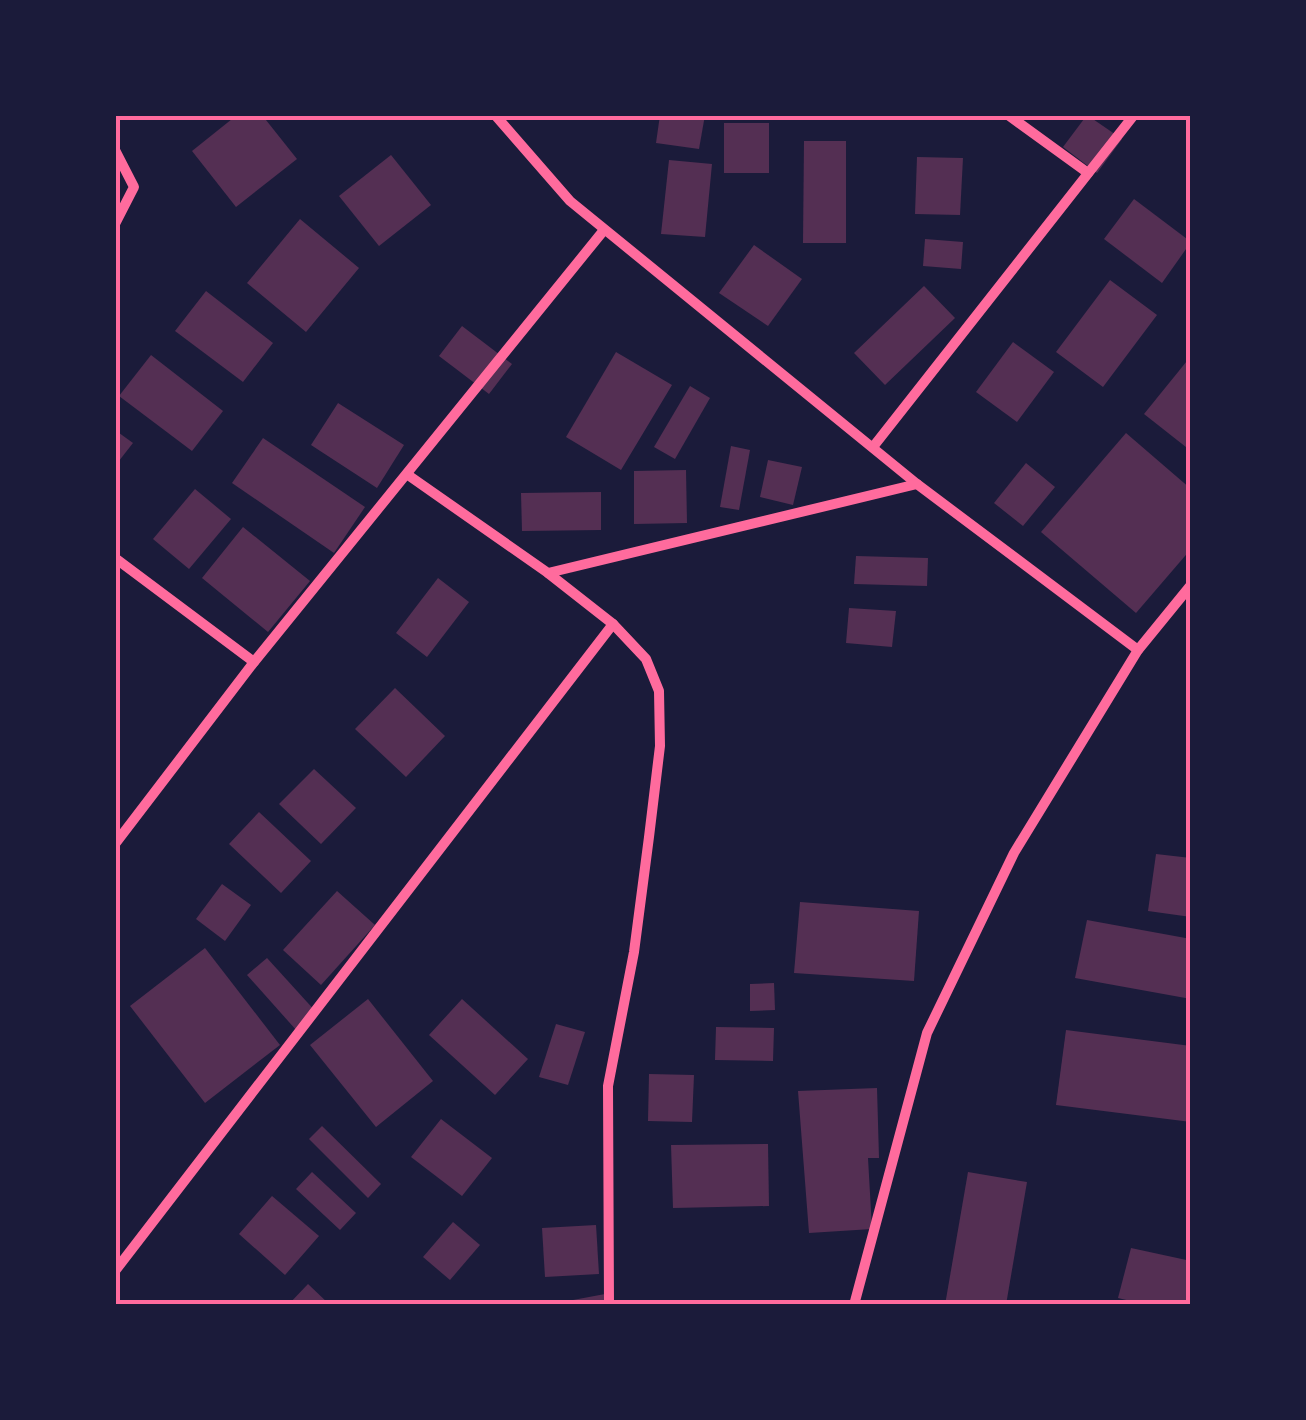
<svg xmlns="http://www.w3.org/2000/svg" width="1306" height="1420" font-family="'Roboto Condensed',sans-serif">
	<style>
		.building { fill: #542f53 }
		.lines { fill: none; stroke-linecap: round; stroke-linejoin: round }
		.minor { stroke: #ff6b9d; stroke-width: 10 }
		.neatline { fill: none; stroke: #ff6b9d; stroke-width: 4 }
	</style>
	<rect width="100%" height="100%" fill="#1b1b3a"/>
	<!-- building -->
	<g class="building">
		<path d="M 237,115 L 262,115 L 297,159 L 236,207 L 192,151 Z"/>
		<path d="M 660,115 L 705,115 L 699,149 L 656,143 Z"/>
		<path d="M 1087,115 L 1122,139 L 1097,173 L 1063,147 Z"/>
		<rect x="724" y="123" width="45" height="50"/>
		<path d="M 804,141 L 846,141 L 846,243 L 803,243 Z"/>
		<path d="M 391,155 L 431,205 L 379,246 L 339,196 Z"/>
		<path d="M 917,157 L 963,158 L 960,215 L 915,214 Z"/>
		<path d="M 669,160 L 712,164 L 705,237 L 661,234 Z"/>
		<path d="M 1134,199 L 1191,242 L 1162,283 L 1104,239 Z"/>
		<path d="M 300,219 L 359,268 L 306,332 L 247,283 Z"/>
		<path d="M 925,239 L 963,242 L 961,269 L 923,266 Z"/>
		<path d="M 754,245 L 802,279 L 768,326 L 719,293 Z"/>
		<path d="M 1110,280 L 1157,315 L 1103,387 L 1056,352 Z"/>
		<path d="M 924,286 L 955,318 L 885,385 L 854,353 Z"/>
		<path d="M 206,291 L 273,343 L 243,382 L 175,331 Z"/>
		<path d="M 462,326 L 512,364 L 489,394 L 439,356 Z"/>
		<path d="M 1013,342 L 1054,372 L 1017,422 L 976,392 Z"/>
		<path d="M 616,352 L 672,385 L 621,470 L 566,437 Z"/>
		<path d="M 151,355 L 223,411 L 192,451 L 119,396 Z"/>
		<path d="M 1191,356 L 1191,451 L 1144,414 Z"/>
		<path d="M 690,386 L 710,398 L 675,459 L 654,447 Z"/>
		<path d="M 338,403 L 404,445 L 377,488 L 311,445 Z"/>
		<path d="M 115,430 L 133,443 L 115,466 Z"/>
		<path d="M 1126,433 L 1191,489 L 1191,549 L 1136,613 L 1041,532 Z"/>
		<path d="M 263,438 L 365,507 L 334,553 L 232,483 Z"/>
		<path d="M 731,446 L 750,450 L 739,510 L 720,507 Z"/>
		<path d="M 768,460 L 802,467 L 793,505 L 760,497 Z"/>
		<path d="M 1026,463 L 1055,487 L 1023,526 L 994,503 Z"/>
		<path d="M 686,470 L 687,523 L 634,524 L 634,471 Z"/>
		<path d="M 195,489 L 231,519 L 189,569 L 153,539 Z"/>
		<path d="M 601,492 L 601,530 L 522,531 L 521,493 Z"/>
		<path d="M 243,527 L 310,581 L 268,632 L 202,578 Z"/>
		<path d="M 856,556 L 928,558 L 927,586 L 854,584 Z"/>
		<path d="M 438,578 L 469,602 L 427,657 L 396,633 Z"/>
		<path d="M 849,608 L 896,611 L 892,647 L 846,643 Z"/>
		<path d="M 395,688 L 445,736 L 406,777 L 355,729 Z"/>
		<path d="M 314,769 L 356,808 L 321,844 L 279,804 Z"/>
		<path d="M 259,812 L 311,861 L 281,893 L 229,844 Z"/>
		<path d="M 1156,854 L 1191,858 L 1191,917 L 1148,911 Z"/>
		<path d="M 222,884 L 251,905 L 225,941 L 196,919 Z"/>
		<path d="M 337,891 L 375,925 L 321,985 L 283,950 Z"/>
		<path d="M 800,902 L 919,911 L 914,981 L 794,973 Z"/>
		<path d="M 1087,920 L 1191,939 L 1191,999 L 1075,978 Z"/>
		<path d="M 205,948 L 280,1045 L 205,1103 L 130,1006 Z"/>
		<path d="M 267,958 L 317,1013 L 297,1031 L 247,975 Z"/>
		<path d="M 774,983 L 775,1010 L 750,1011 L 750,984 Z"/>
		<path d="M 368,999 L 433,1081 L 376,1127 L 310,1045 Z"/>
		<path d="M 462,999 L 528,1059 L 495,1095 L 429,1035 Z"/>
		<path d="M 556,1024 L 585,1032 L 568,1085 L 539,1077 Z"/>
		<path d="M 716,1027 L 774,1028 L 773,1061 L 715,1060 Z"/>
		<path d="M 1066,1030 L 1191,1046 L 1191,1122 L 1056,1105 Z"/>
		<path d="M 649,1074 L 694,1075 L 692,1122 L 648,1121 Z"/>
		<path d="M 877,1088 L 879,1158 L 868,1158 L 872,1229 L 809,1233 L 798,1091 Z"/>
		<path d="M 441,1119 L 492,1158 L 462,1196 L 411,1157 Z"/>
		<path d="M 322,1126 L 381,1184 L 368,1198 L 309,1139 Z"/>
		<path d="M 768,1144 L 769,1206 L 673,1208 L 671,1145 Z"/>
		<path d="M 312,1172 L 356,1213 L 340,1230 L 296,1189 Z"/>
		<path d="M 968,1172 L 1027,1182 L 1006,1305 L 945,1305 Z"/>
		<path d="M 272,1196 L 319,1236 L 285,1275 L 239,1234 Z"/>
		<path d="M 453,1222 L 480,1245 L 450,1280 L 423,1257 Z"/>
		<path d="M 596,1225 L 599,1274 L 545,1277 L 542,1228 Z"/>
		<path d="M 1131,1248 L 1191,1261 L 1191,1305 L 1147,1305 L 1118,1298 Z"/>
		<path d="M 308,1284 L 330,1305 L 288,1305 Z"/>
		<path d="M 605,1294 L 607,1305 L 557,1305 L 557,1303 Z"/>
	</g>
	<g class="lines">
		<!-- minor -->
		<g class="minor">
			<path d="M 495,115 L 570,201 L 917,484 L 1138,650"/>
			<path d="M 1008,115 L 1088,173"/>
			<path d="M 115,150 L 134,187 L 115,224"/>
			<path d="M 873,447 L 1134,115"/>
			<path d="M 408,475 L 548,573 L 917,484"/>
			<path d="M 115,558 L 254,662"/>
			<path d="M 548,573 L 613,624 L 646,659 L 659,691 L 660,746 L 649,837 L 634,952 L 608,1086 L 609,1305"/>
			<path d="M 115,844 L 254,662 L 604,230"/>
			<path d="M 115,1271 L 613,624"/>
			<path d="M 854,1305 L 927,1033 L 1014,853 L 1138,650 L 1191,585"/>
		</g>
	</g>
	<!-- border -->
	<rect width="1306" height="1420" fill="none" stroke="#1b1b3a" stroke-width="235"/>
	<rect x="118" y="118" width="1070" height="1184" class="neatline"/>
</svg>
